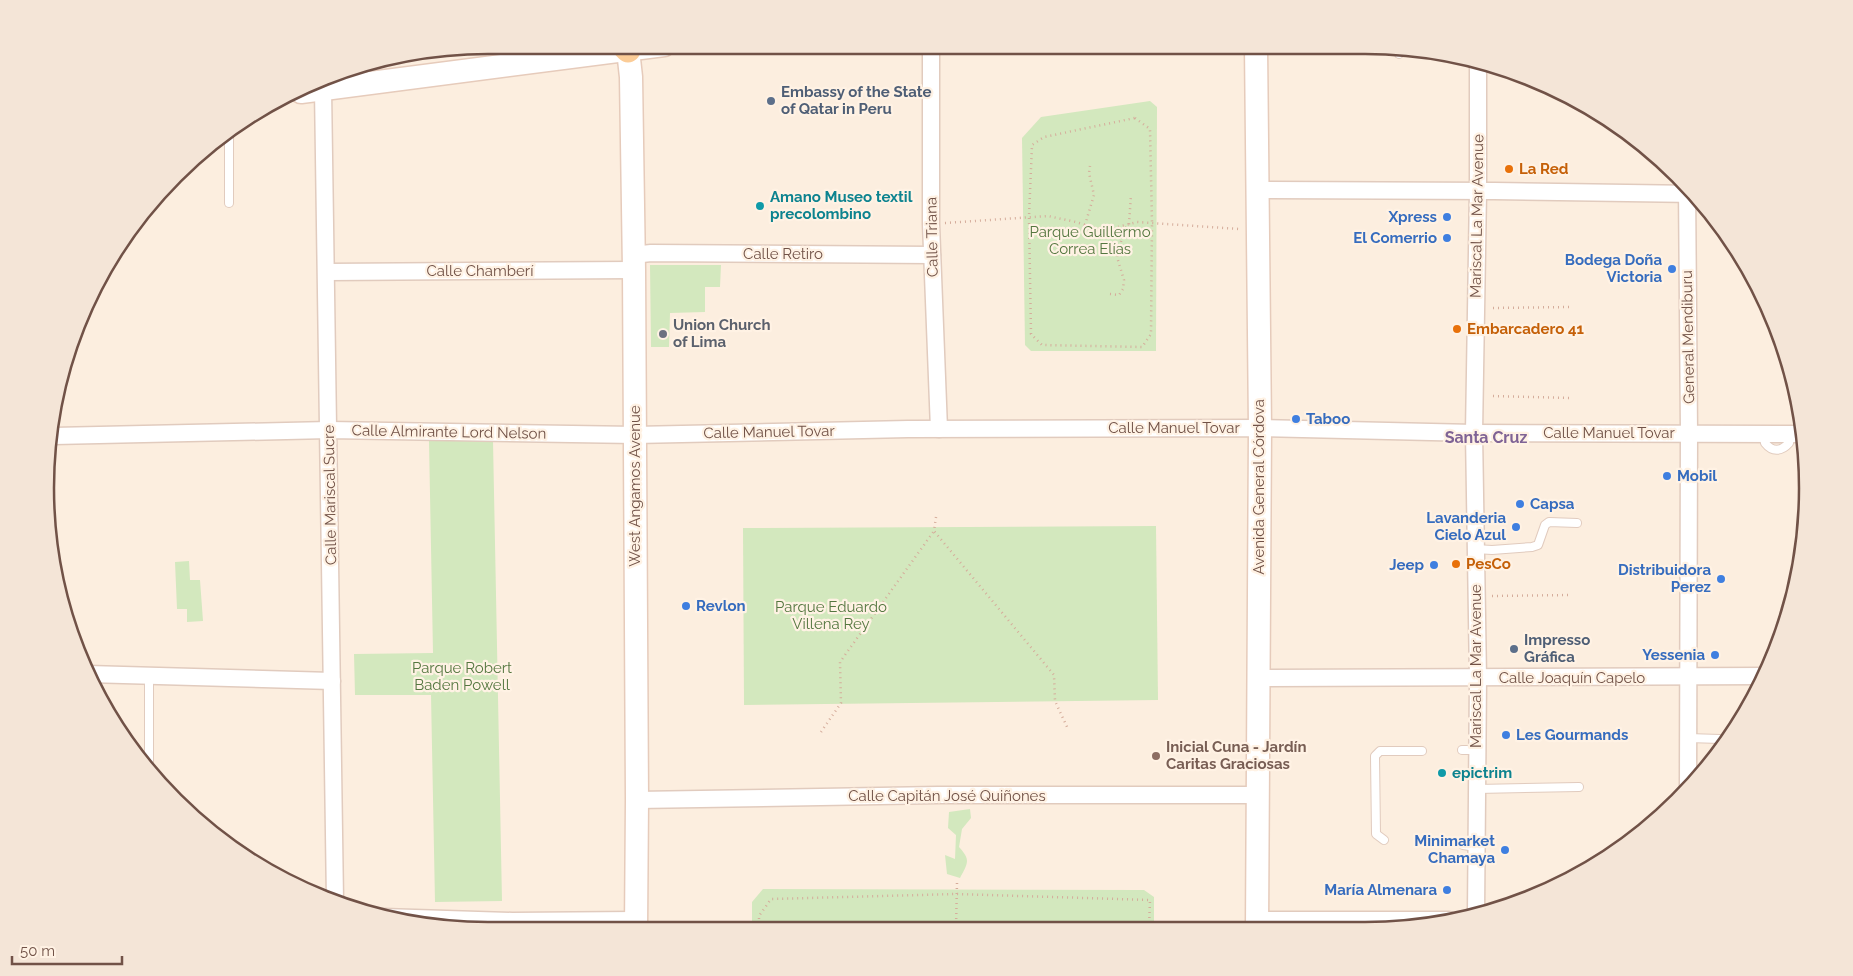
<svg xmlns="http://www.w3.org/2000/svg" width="1853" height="976" font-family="Raleway,sans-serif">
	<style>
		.green { fill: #d3e8be }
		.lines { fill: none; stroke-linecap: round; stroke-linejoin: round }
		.lane-casing { stroke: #e1cbbe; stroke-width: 10 }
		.street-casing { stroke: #e1cbbe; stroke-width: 19 }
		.secondary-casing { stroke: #e6cbbb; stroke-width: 25 }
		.primary-casing { stroke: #d7cfcb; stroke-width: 28 }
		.path { stroke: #d5ac9b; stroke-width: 2.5; stroke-dasharray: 1 4; stroke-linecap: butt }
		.lane { stroke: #fff; stroke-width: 8 }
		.street { stroke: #fff; stroke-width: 16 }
		.secondary { stroke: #fff; stroke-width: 22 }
		.primary { stroke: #fbcc97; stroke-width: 25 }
		.service-dot { fill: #5c6f8a; stroke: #fff2e4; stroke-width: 2 }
		.food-dot { fill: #e8710a; stroke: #fff2e4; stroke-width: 2 }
		.culture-dot { fill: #0f9aa8; stroke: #fff2e4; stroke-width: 2 }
		.shop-dot { fill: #3f7fe0; stroke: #fff2e4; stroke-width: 2 }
		.worship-dot { fill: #6b7280; stroke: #fff2e4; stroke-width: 2 }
		.education-dot { fill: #8d6e63; stroke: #fff2e4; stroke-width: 2 }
		.labels { text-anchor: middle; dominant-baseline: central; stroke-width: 4.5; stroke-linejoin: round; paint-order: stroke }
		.service-label { font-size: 15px; font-weight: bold; fill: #4e5e75; stroke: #fff2e4; text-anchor: start }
		.food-label { font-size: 15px; font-weight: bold; fill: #c56008; stroke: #fff2e4; text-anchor: start }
		.culture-label { font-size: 15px; font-weight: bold; fill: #0d838f; stroke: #fff2e4; text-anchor: start }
		.street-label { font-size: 15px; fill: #715247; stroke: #fff2e4 }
		.shop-label { font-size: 15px; font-weight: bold; fill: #366cbe; stroke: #fff2e4; text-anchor: end }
		.park-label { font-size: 15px; fill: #557740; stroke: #fff2e4 }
		.worship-label { font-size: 15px; font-weight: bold; fill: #5b616d; stroke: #fff2e4; text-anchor: start }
		.education-label { font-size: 15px; font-weight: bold; fill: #785e54; stroke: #fff2e4; text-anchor: start }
		.neighbourhood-label { font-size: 16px; font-weight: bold; fill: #7f6395; stroke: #fff2e4 }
		.rim { fill: none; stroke: #715247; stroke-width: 2.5 }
	</style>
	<rect width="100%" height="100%" fill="#fceedf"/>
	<!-- green -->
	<g class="green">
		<path d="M 1150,101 L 1157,107 L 1156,351 L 1031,351 L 1025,345 L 1022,138 L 1041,117 Z"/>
		<path d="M 650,265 L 721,265 L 720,287 L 705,287 L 705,312 L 670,313 L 669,347 L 651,347 Z"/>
		<path d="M 429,441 L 493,441 L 502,901 L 435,902 L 431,695 L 355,695 L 354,654 L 433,653 Z"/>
		<path d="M 1156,526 L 1158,700 L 744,705 L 743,528 Z"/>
		<path d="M 189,561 L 190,580 L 200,580 L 203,621 L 187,622 L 187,609 L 177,609 L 175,562 Z"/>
		<path d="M 970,809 L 971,818 L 962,829 L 959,847 C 971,860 968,863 960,878 L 947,874 L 945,855 L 955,859 L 956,835 L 948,828 L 949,812 Z"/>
		<path d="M 763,889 L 1144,890 L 1154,897 L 1154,928 L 752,929 L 752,902 Z"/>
	</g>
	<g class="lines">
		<!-- lane casing -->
		<g class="lane-casing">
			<g id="lane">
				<path d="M 1399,54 L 1399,47"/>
				<path d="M 229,203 L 229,131"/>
				<path d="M 1763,434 L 1765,443 C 1772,452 1781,452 1789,443 L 1791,434"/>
				<path d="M 1802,434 L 1803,476"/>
				<path d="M 1475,549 L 1492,550 L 1532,547 L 1538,545 L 1545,525 L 1549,522 L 1577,523"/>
				<path d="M 1688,738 L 1720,739"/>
				<path d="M 1462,750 L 1477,750"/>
				<path d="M 149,770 L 149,676"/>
				<path d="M 1477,789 L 1579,787"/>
				<path d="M 1384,840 L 1376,834 L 1375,756 L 1380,751 L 1422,751"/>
				<path d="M 1463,845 L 1476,847"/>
			</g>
		</g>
		<!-- street casing -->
		<g class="street-casing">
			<g id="street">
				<path d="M 931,45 L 931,224 L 939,429"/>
				<path d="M 318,83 L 323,89 L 335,901"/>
				<path d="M 1687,185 L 1689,433 L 1688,789"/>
				<path d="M 1257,190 L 1494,191 L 1696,194"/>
				<path d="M 633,255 L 651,253 L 932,255"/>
				<path d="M 327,272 L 634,270"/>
				<path d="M 54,436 L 329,430 L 635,435 L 908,429 L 1260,428 L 1474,433 L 1804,434"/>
				<path d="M 88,674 L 332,681"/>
				<path d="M 1258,678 L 1765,676"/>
				<path d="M 637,800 L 938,795 L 1258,795"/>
				<path d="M 1476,913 L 1478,678 L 1474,433 L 1478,191 L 1478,60"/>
				<path d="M 383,917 L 512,921 L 636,920"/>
				<path d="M 1257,920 L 1449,920"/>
			</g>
		</g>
		<!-- secondary casing -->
		<g class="secondary-casing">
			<g id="secondary">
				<path d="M 1256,46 L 1260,428 L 1257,928"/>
				<path d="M 628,50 L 631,77 L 634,270 L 637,800 L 636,930"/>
				<path d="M 301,92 L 664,45"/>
			</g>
		</g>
		<!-- primary casing -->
		<g class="primary-casing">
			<path id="primary" d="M 623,45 L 628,50"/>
		</g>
		<!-- path -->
		<g class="path">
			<path d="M 1135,118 L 1150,129 L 1152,223 L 1151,334 L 1142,347 L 1042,345 L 1031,334 L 1029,217 L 1032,145 L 1044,137 Z"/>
			<path d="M 945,223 L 1048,216 L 1076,222 L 1098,229 L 1118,227 L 1137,222 L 1239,229"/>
			<path d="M 1085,225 L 1094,195 L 1089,173 L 1090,166"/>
			<path d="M 1110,294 L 1119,295 L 1123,289 L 1124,280 L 1117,257 L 1124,230 L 1129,224 L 1131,195"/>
			<path d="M 1493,308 L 1570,307"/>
			<path d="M 1493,396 L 1571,398"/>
			<path d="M 936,517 L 934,531 L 1054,675 L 1055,701 L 1068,729"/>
			<path d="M 1492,596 L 1572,595"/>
			<path d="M 821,732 L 841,703 L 840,662 L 934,531"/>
			<path d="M 759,929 L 759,916 L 771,899 L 956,894 L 1150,900 L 1149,928"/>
			<path d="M 956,929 L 957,882"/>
		</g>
		<!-- lane -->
		<use href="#lane" class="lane"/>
		<!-- street -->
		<use href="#street" class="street"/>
		<!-- secondary -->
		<use href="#secondary" class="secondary"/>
		<!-- primary -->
		<use href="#primary" class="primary"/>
	</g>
	<!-- markers -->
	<g class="service-dot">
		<circle cx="771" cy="101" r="5"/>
		<circle cx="1514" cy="649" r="5"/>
	</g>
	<g class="food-dot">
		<circle cx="1509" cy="169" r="5"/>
		<circle cx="1457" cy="329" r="5"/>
		<circle cx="1456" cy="564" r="5"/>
	</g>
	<g class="culture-dot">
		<circle cx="760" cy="206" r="5"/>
		<circle cx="1442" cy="773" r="5"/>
	</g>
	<g class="shop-dot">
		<circle cx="1447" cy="217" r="5"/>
		<circle cx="1447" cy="238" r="5"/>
		<circle cx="1672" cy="269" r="5"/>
		<circle cx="1296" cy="419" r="5"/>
		<circle cx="1667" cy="476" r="5"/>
		<circle cx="1520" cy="504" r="5"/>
		<circle cx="1516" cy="527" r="5"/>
		<circle cx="1434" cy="565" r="5"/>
		<circle cx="1721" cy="579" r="5"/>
		<circle cx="686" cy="606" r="5"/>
		<circle cx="1715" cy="655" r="5"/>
		<circle cx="1506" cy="735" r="5"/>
		<circle cx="1505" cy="850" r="5"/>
		<circle cx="1447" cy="890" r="5"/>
	</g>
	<circle class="worship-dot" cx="663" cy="334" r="5"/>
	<circle class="education-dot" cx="1156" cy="756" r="5"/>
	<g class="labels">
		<!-- service labels -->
		<g class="service-label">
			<text x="781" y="92">Embassy of the State<tspan x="781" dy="17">of Qatar in Peru</tspan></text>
			<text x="1524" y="640">Impresso<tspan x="1524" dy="17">Gráfica</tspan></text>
		</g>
		<!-- food labels -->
		<g class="food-label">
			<text x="1519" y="169">La Red</text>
			<text x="1467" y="329">Embarcadero 41</text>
			<text x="1466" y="564">PesCo</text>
		</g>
		<!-- culture labels -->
		<g class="culture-label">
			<text x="770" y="197">Amano Museo textil<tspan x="770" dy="17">precolombino</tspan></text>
			<text x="1452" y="773">epictrim</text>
		</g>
		<!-- street labels -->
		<g class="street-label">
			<text transform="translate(1477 216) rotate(-89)">Mariscal La Mar Avenue</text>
			<text transform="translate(932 237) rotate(-91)">Calle Triana</text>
			<text x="783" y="254">Calle Retiro</text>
			<text x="480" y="271">Calle Chamberí</text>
			<text transform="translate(1688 337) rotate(-91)">General Mendiburu</text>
			<text x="1174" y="428">Calle Manuel Tovar</text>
			<text transform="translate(449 432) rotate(1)">Calle Almirante Lord Nelson</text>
			<text transform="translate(769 432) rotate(-1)">Calle Manuel Tovar</text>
			<text x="1609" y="433">Calle Manuel Tovar</text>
			<text transform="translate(635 486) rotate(-90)">West Angamos Avenue</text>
			<text transform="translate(1259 487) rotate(-90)">Avenida General Córdova</text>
			<text transform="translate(330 495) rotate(-91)">Calle Mariscal Sucre</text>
			<text transform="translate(1476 666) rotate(-90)">Mariscal La Mar Avenue</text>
			<text x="1572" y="678">Calle Joaquín Capelo</text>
			<text x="947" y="796">Calle Capitán José Quiñones</text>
		</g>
		<!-- shop labels -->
		<g class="shop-label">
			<text x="1437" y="217">Xpress</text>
			<text x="1437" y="238">El Comerrio</text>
			<text x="1662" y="260">Bodega Doña<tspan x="1662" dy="17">Victoria</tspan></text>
			<text x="1306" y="419" text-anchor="start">Taboo</text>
			<text x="1677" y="476" text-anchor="start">Mobil</text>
			<text x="1530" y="504" text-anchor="start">Capsa</text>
			<text x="1506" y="518">Lavanderia<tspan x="1506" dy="17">Cielo Azul</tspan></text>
			<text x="1424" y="565">Jeep</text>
			<text x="1711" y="570">Distribuidora<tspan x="1711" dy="17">Perez</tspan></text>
			<text x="696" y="606" text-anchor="start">Revlon</text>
			<text x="1705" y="655">Yessenia</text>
			<text x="1516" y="735" text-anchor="start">Les Gourmands</text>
			<text x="1495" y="841">Minimarket<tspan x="1495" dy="17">Chamaya</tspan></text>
			<text x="1437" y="890">María Almenara</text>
		</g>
		<!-- park labels -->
		<g class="park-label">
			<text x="1090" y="232">Parque Guillermo<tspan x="1090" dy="17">Correa Elías</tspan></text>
			<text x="831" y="607">Parque Eduardo<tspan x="831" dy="17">Villena Rey</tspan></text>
			<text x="462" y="668">Parque Robert<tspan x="462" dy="17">Baden Powell</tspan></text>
		</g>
		<!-- worship labels -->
		<g class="worship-label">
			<text x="673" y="325">Union Church<tspan x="673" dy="17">of Lima</tspan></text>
		</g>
		<!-- education labels -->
		<g class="education-label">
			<text x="1166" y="747">Inicial Cuna - Jardín<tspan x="1166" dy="17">Caritas Graciosas</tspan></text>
		</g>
		<!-- neighbourhood labels -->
		<g class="neighbourhood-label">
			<text x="1486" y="437">Santa Cruz</text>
		</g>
	</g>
	<!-- crop -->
	<path d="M0 0H1853V976H0ZM488 54H1365A434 434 0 0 1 1799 488V488A434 434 0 0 1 1365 922H488A434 434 0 0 1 54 488V488A434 434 0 0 1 488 54Z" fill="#f4e5d7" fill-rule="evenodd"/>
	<path class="rim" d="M488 54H1365A434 434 0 0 1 1799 488V488A434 434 0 0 1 1365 922H488A434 434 0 0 1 54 488V488A434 434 0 0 1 488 54Z"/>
	<!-- scale -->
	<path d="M12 956v8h110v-8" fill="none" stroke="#715247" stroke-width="2.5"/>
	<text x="20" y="956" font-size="15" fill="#715247" stroke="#fff2e4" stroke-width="4" paint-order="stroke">50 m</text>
</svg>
